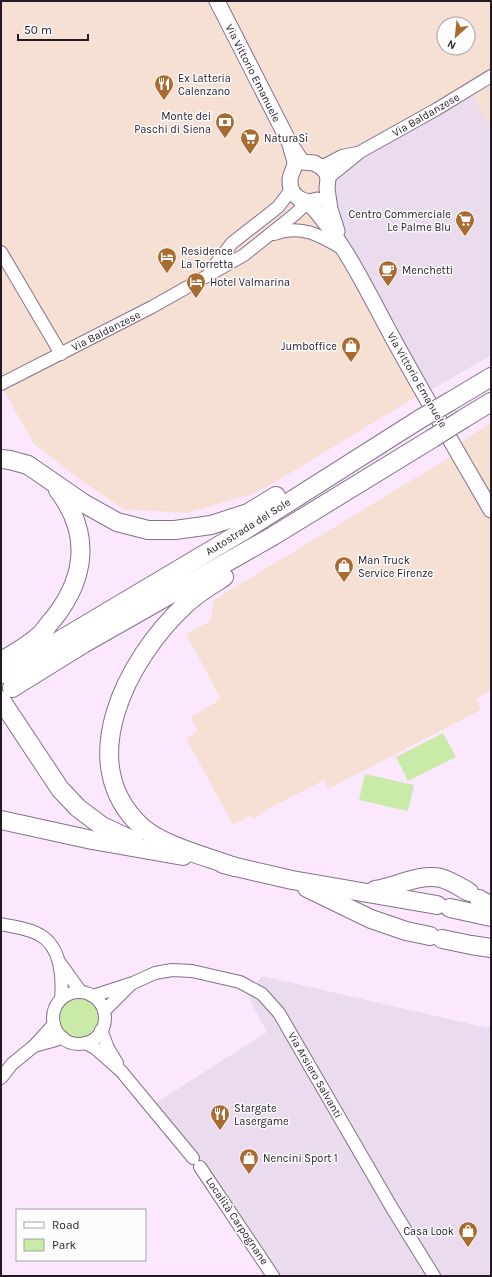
<svg xmlns="http://www.w3.org/2000/svg" width="492" height="1277" font-family="Karla,sans-serif">
	<style>
		.commercial { fill: #eadbee }
		.industrial { fill: #f6e0d3; fill-rule: evenodd }
		.green { fill: #c9eba7 }
		.lines { fill: none; stroke-linecap: round; stroke-linejoin: round }
		.minor-casing { stroke: #856f89; stroke-width: 14 }
		.major-casing { stroke: #856f89; stroke-width: 17 }
		.highway-casing { stroke: #856f89; stroke-width: 20 }
		.minor { stroke: #fff; stroke-width: 12 }
		.major { stroke: #fff; stroke-width: 15 }
		.highway { stroke: #fff; stroke-width: 18 }
		.highway-bridge-casing { stroke: #856f89; stroke-width: 20; stroke-linecap: butt }
		.highway-bridge { stroke: #fff; stroke-width: 18 }
		.labels { text-anchor: middle; dominant-baseline: central; stroke-width: 3; stroke-linejoin: round; paint-order: stroke }
		.street-label { font-size: 11px; fill: #231a25; stroke: #fcfcfc }
		.poi-label { font-size: 11px; fill: #231a25; stroke: #fcfcfc; text-anchor: start }
	</style>
	<rect width="100%" height="100%" fill="#fbe8ff"/>
	<!-- commercial -->
	<g class="commercial">
		<path d="M 469,90 L 491,129 L 491,355 L 435,388 L 424,392 L 343,249 L 328,178 Z"/>
		<path d="M 262,976 L 488,1028 L 491,1026 L 491,1276 L 265,1276 L 151,1106 L 267,1032 L 248,997 Z"/>
	</g>
	<!-- industrial -->
	<g class="industrial">
		<path d="M 1,1 L 491,1 L 491,129 L 469,90 L 328,178 L 335,228 L 424,392 L 282,478 L 253,494 L 186,513 L 123,509 L 78,478 L 34,444 L 1,386 ZM 444,24 L 468,24 L 468,48 L 444,48 Z"/>
		<path d="M 491,422 L 491,690 L 476,699 L 481,710 L 328,789 L 324,780 L 268,809 L 255,819 L 249,816 L 233,825 L 186,738 L 198,731 L 191,717 L 221,699 L 186,634 L 210,621 L 214,600 L 450,457 L 462,442 Z"/>
	</g>
	<!-- green -->
	<g class="green">
		<path d="M 443,733 L 456,757 L 408,781 L 396,757 Z"/>
		<path d="M 365,774 L 414,785 L 408,811 L 359,800 Z"/>
		<circle cx="78" cy="1018" r="20"/>
	</g>
	<g class="lines">
		<!-- minor casing -->
		<g class="minor-casing">
			<g id="minor">
				<path d="M 321,167 L 342,156 L 357,153"/>
				<path d="M 328,178 L 360,152 L 437,109 L 491,76"/>
				<path d="M 274,234 C 301,224 320,235 343,249"/>
				<path d="M 1,252 L 61,354"/>
				<path d="M 210,271 L 232,243 L 278,207 L 291,190"/>
				<path d="M 1,384 L 152,307 L 244,255 L 294,215 L 308,202"/>
				<path d="M 1,924 C 13,927 29,928 40,935 C 61,947 63,977 61,999"/>
				<path d="M 60,963 L 81,992"/>
				<circle cx="79" cy="1018" r="26"/>
				<path d="M 93,996 L 133,983 L 155,973 L 172,970 L 192,971 L 240,982 L 262,994 L 279,1013 L 392,1208 L 434,1276"/>
				<path d="M 104,1011 L 130,985"/>
				<path d="M 101,1030 L 108,1048 L 117,1063"/>
				<path d="M 85,1043 L 95,1048 L 121,1071 L 193,1158"/>
				<path d="M 34,1046 L 56,1040 L 62,1037"/>
				<path d="M 1,1078 L 12,1064 L 34,1046 L 54,1024"/>
				<path d="M 200,1167 L 273,1276"/>
			</g>
		</g>
		<!-- major casing -->
		<g class="major-casing">
			<g id="major">
				<path d="M 217,1 L 290,144 L 302,162 L 314,163 L 321,167 L 326,172 L 328,178 L 327,189 L 330,209 L 337,231"/>
				<path d="M 291,148 C 292,153 295,159 295,164 C 294,170 289,176 290,182 C 290,196 304,205 317,200"/>
				<path d="M 308,202 C 346,243 369,295 396,344 C 427,400 459,455 491,510"/>
			</g>
		</g>
		<!-- highway casing -->
		<g class="highway-casing">
			<g id="highway">
				<path d="M 451,401 L 491,377"/>
				<path d="M 463,419 L 491,402"/>
				<path d="M 1,459 L 10,460 L 28,465 L 83,503 L 117,522 L 148,530 L 175,530 L 211,525 L 248,513 L 276,496"/>
				<path d="M 224,577 C 210,586 196,594 185,605 C 128,658 71,764 143,828 C 164,846 208,857 235,867"/>
				<path d="M 5,659 C 17,652 30,644 40,635 C 45,630 49,623 54,618 C 86,577 91,533 58,490"/>
				<path d="M 3,674 L 245,530 L 420,419"/>
				<path d="M 12,688 L 83,644 L 273,536 L 433,438"/>
				<path d="M 1,700 L 60,789 L 78,808 L 102,826 L 134,841"/>
				<path d="M 1,820 L 92,840 L 183,856"/>
				<path d="M 223,864 L 292,880 L 437,905"/>
				<path d="M 307,888 L 371,919 L 406,931 L 430,936"/>
				<path d="M 375,890 C 396,887 419,873 441,878 C 451,881 460,887 469,892"/>
				<path d="M 479,899 L 491,906"/>
				<path d="M 450,908 L 491,917"/>
				<path d="M 442,939 L 471,945 L 491,948"/>
			</g>
		</g>
		<!-- minor -->
		<use href="#minor" class="minor"/>
		<!-- major -->
		<use href="#major" class="major"/>
		<!-- highway -->
		<use href="#highway" class="highway"/>
		<!-- highway-bridge casing -->
		<g class="highway-bridge-casing">
			<g id="highway-bridge">
				<path d="M 420,419 L 451,401"/>
				<path d="M 433,438 L 463,419"/>
			</g>
		</g>
		<!-- highway-bridge -->
		<use href="#highway-bridge" class="highway-bridge"/>
	</g>
	<!-- icons -->
	<defs>
		<g id="restaurant-pin" transform="scale(1)"><path d="M0 17L-7.5 6A9.5 9.5 0 1 1 7.5 6Z" fill="#a96b30" stroke="#fcfcfc"/><path d="M-5-6h1v4h1v-4h1v4h1v-4h1v5L-1.5 .5V6h-2V.5L-5-1ZM5-6V6H3V1.5H1.5Q1.5-4 5-6Z" fill="#fff"/></g>
		<g id="bank-pin" transform="scale(1)"><path d="M0 17L-7.5 6A9.5 9.5 0 1 1 7.5 6Z" fill="#a96b30" stroke="#fcfcfc"/><path d="M-6-4H6V4H-6ZM0-2.3a2.3 2.3 0 1 0 0 4.6a2.3 2.3 0 1 0 0-4.6Z" fill="#fff"/></g>
		<g id="supermarket-pin" transform="scale(1)"><path d="M0 17L-7.5 6A9.5 9.5 0 1 1 7.5 6Z" fill="#a96b30" stroke="#fcfcfc"/><path d="M-6-5.5h2.5l.6 2H6L4.5 2H-2.5L-4.4-4H-6ZM-1.5 3.2a1.3 1.3 0 1 0 .1 0ZM3 3.2a1.3 1.3 0 1 0 .1 0Z" fill="#fff"/></g>
		<g id="hotel-pin" transform="scale(1)"><path d="M0 17L-7.5 6A9.5 9.5 0 1 1 7.5 6Z" fill="#a96b30" stroke="#fcfcfc"/><path d="M-6-4.5h1.5V1H6V5H4.5V3h-9V5H-6ZM-4 0a1.8 1.8 0 1 1 3.6 0ZM.5 0V-2.5h3Q6-2.5 6 0Z" fill="#fff"/></g>
		<g id="cafe-pin" transform="scale(1)"><path d="M0 17L-7.5 6A9.5 9.5 0 1 1 7.5 6Z" fill="#a96b30" stroke="#fcfcfc"/><path d="M-5.5-4.5H6V0H3Q3 3.5 0 3.5H-2.5Q-5.5 3.5-5.5 0ZM3-3.2v2h1.7v-2ZM-6 4.5H4V6H-6Z" fill="#fff"/></g>
		<g id="shop-pin" transform="scale(1)"><path d="M0 17L-7.5 6A9.5 9.5 0 1 1 7.5 6Z" fill="#a96b30" stroke="#fcfcfc"/><path d="M-5-2.5h2.3a2.7 3.5 0 0 1 5.4 0H5L5.5 6h-11ZM-1.5-2.5h3a1.5 2.3 0 0 0-3 0Z" fill="#fff"/></g>
	</defs>
	<g fill-rule="evenodd">
		<use href="#restaurant-pin" x="164" y="84"/>
		<use href="#bank-pin" x="225" y="122"/>
		<use href="#supermarket-pin" x="250" y="138"/>
		<use href="#supermarket-pin" x="465" y="220"/>
		<use href="#hotel-pin" x="167" y="257"/>
		<use href="#cafe-pin" x="388" y="270"/>
		<use href="#hotel-pin" x="196" y="282"/>
		<use href="#shop-pin" x="351" y="346"/>
		<use href="#shop-pin" x="344" y="566"/>
		<use href="#restaurant-pin" x="220" y="1114"/>
		<use href="#shop-pin" x="249" y="1158"/>
		<use href="#shop-pin" x="468" y="1231"/>
	</g>
	<g class="labels">
		<!-- street labels -->
		<g class="street-label">
			<text transform="translate(253 73) rotate(63)">Via Vittorio Emanuele</text>
			<text transform="translate(426 115) rotate(-30)">Via Baldanzese</text>
			<text transform="translate(106 331) rotate(-27)">Via Baldanzese</text>
			<text transform="translate(417 380) rotate(60)">Via Vittorio Emanuele</text>
			<text transform="translate(248 527) rotate(-32)">Autostrada del Sole</text>
			<text transform="translate(315 1075) rotate(60)">Via Arsiero Salvanti</text>
			<text transform="translate(237 1221) rotate(56)">Località Carpognane</text>
		</g>
		<!-- poi labels -->
		<g class="poi-label">
			<text x="178" y="78">Ex Latteria<tspan x="178" dy="13">Calenzano</tspan></text>
			<text x="211" y="116" text-anchor="end">Monte dei<tspan x="211" dy="13">Paschi di Siena</tspan></text>
			<text x="264" y="138">NaturaSì</text>
			<text x="451" y="214" text-anchor="end">Centro Commerciale<tspan x="451" dy="13">Le Palme Blu</tspan></text>
			<text x="181" y="251">Residence<tspan x="181" dy="13">La Torretta</tspan></text>
			<text x="402" y="270">Menchetti</text>
			<text x="210" y="282">Hotel Valmarina</text>
			<text x="337" y="346" text-anchor="end">Jumboffice</text>
			<text x="358" y="560">Man Truck<tspan x="358" dy="13">Service Firenze</tspan></text>
			<text x="234" y="1108">Stargate<tspan x="234" dy="13">Lasergame</tspan></text>
			<text x="263" y="1158">Nencini Sport 1</text>
			<text x="454" y="1231" text-anchor="end">Casa Look</text>
		</g>
	</g>
	<!-- border -->
	<rect width="492" height="1277" fill="none" stroke="#231a25" stroke-width="4"/>
	<!-- legend -->
	<rect x="16" y="1209" width="130" height="52" fill="#fcfcfc" stroke="#a5a2a6"/>
	<rect x="24" y="1222" width="20" height="6" fill="#ffffff" stroke="#a5a2a6"/>
	<text x="52" y="1229" font-size="12" fill="#231a25">Road</text>
	<rect x="24" y="1239" width="20" height="12" fill="#c9eba7" stroke="#a5a2a6"/>
	<text x="52" y="1249" font-size="12" fill="#231a25">Park</text>
	<!-- north arrow -->
	<g transform="translate(456 36) rotate(207)"><circle r="19" fill="#fcfcfc" stroke="#a5a2a6"/>
	<path d="M0-3L7 15L0 10L-7 15Z" fill="#a96b30"/>
	<text y="-6" font-size="11" font-weight="bold" text-anchor="middle" fill="#231a25">N</text>
	</g>
	<!-- scale -->
	<path d="M18 34v6h70v-6" fill="none" stroke="#231a25" stroke-width="2"/>
	<text x="24" y="34" font-size="12" fill="#231a25" stroke="#fcfcfc" stroke-width="3" paint-order="stroke">50 m</text>
</svg>
